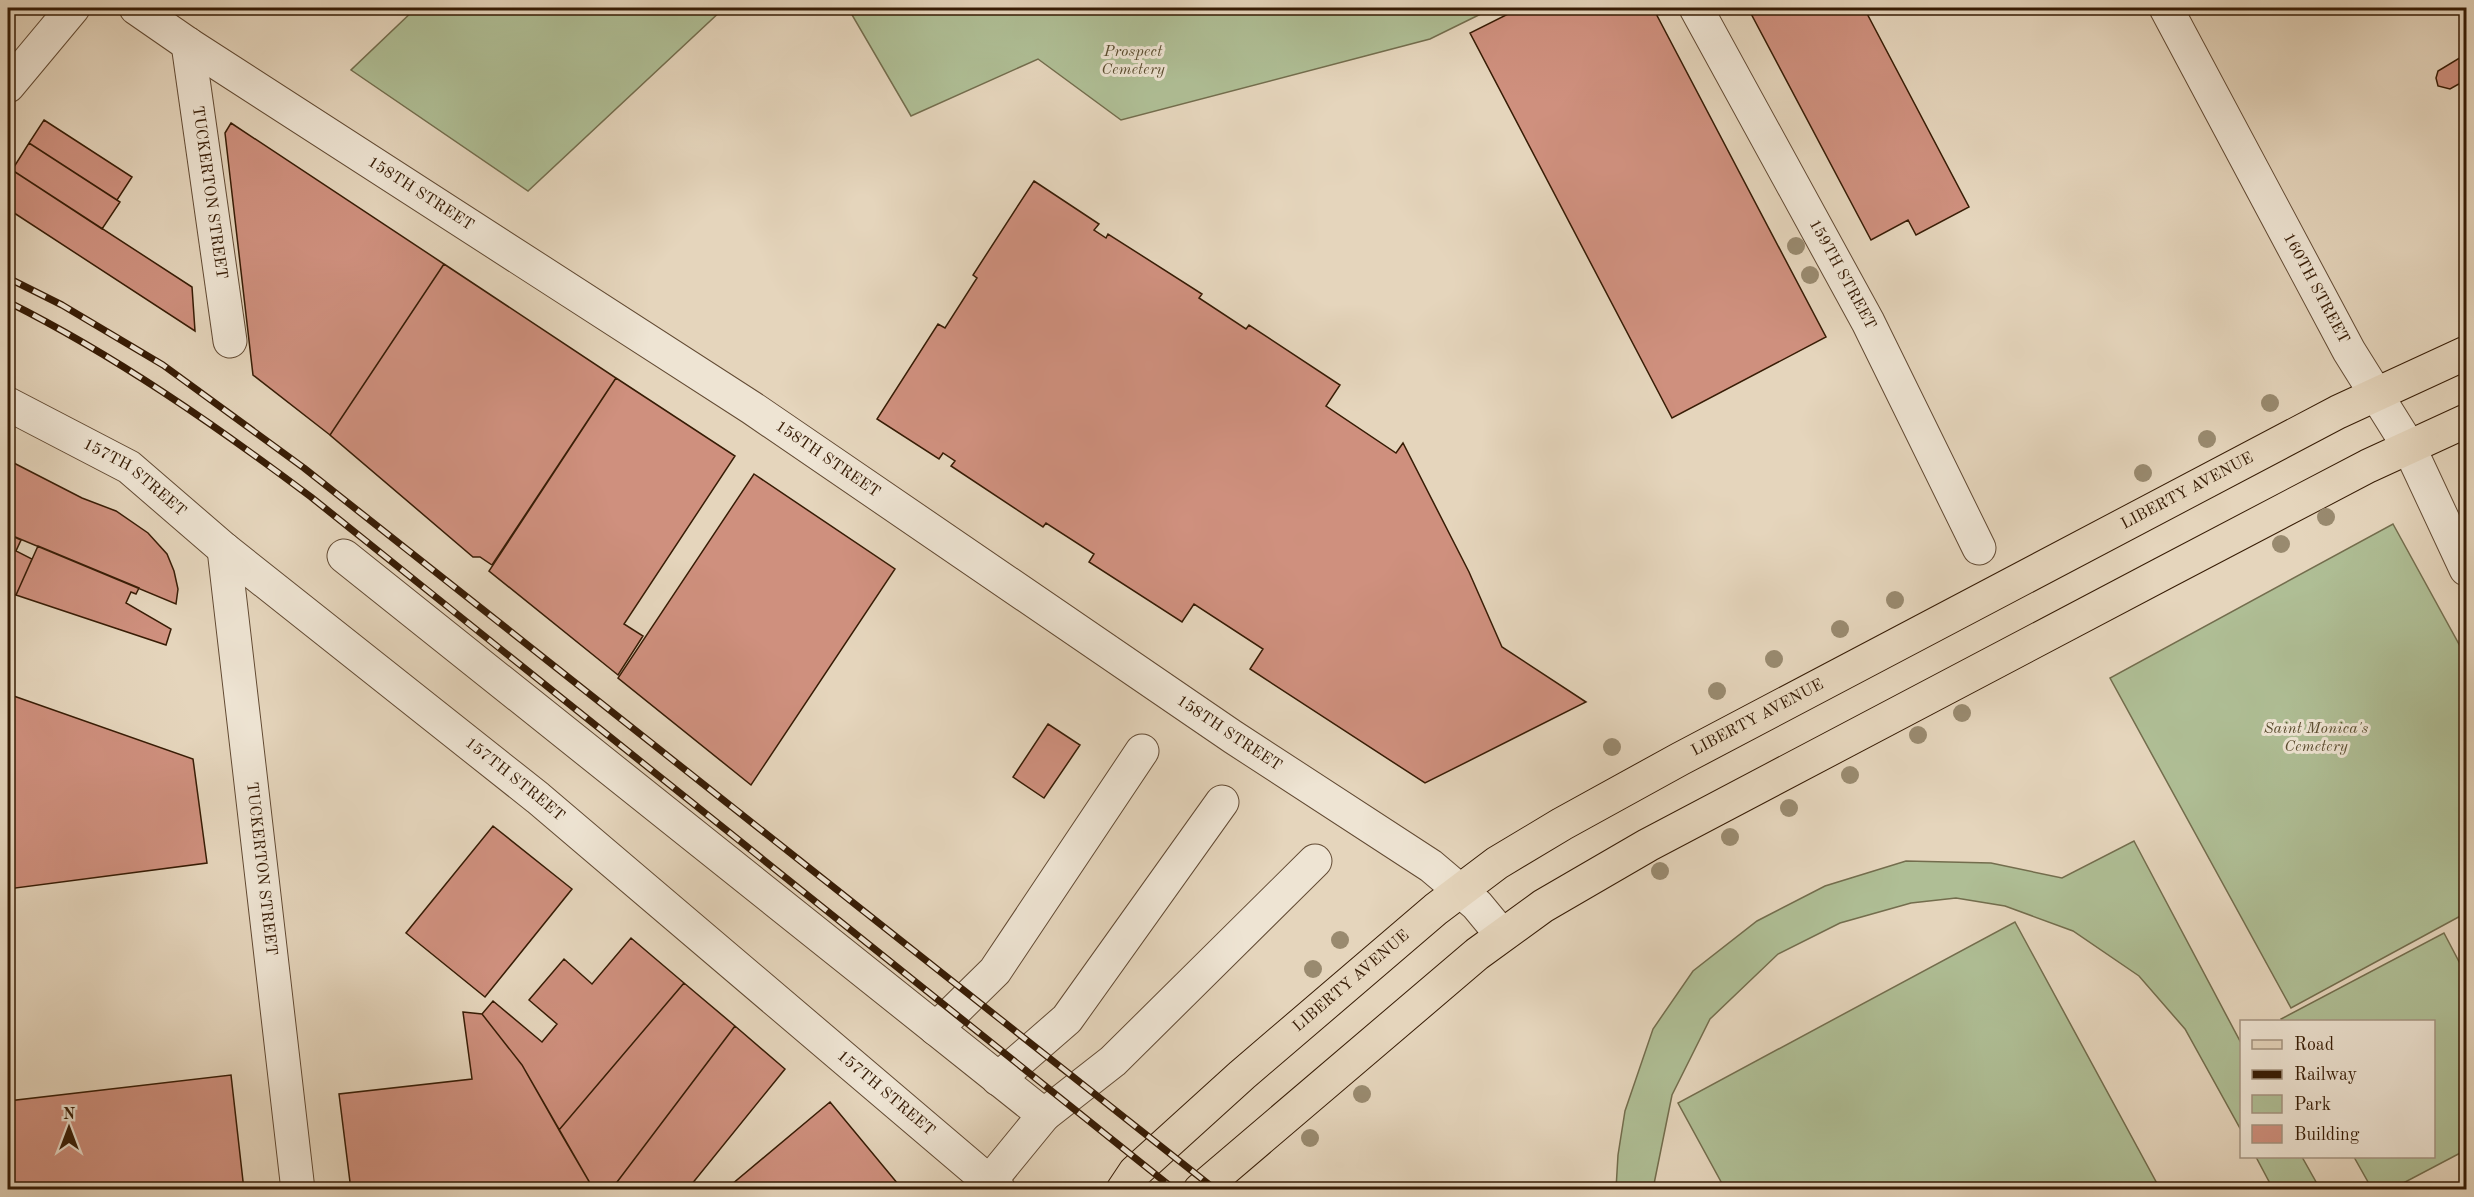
<svg xmlns="http://www.w3.org/2000/svg" width="2474" height="1197" viewBox="0 0 2474 1197" font-family="'Old Standard TT',serif">
  <style>
    .green { fill: #afbe95; stroke: #736d4d; stroke-width: 1.5 }
    .building { fill: #cf907e; stroke: #371c05; stroke-width: 1.5 }
    .lines { fill: none; stroke-linecap: round; stroke-linejoin: round }
    .minor-casing { stroke: #624a33; stroke-width: 35 }
    .major-casing { stroke: #371c05; stroke-width: 35 }
    .minor { stroke: #eee4d3; stroke-width: 33 }
    .major { stroke: #e5d5bc; stroke-width: 33 }
    .rail-casing { stroke: #371c05; stroke-width: 7 }
    .rail { stroke: #eee4d3; stroke-width: 4.5; stroke-dasharray: 14; stroke-linecap: butt }
    .tree { fill: #998a6f }
    .labels { text-anchor: middle; dominant-baseline: central; stroke-width: 6; stroke-linejoin: round; paint-order: stroke }
    .park-label { font-size: 16px; font-style: italic; fill: #5b4d30; stroke: #eee4d3 }
    .street-label { font-size: 16px; fill: #371c05; stroke: #eee4d3 }
  </style>
  <rect width="100%" height="100%" fill="#e5d5bc"/>
  <filter id="stains"><feTurbulence type="fractalNoise" baseFrequency=".00333" numOctaves="4"/><feColorMatrix values="0 0 0 0 .2 0 0 0 0 .09 0 0 0 0 .02 0 0 0 .5 -.17"/></filter>
  <radialGradient id="worn" r=".72"><stop offset=".6" stop-color="#630" stop-opacity="0"/><stop offset="1" stop-color="#630" stop-opacity=".3"/></radialGradient>
  <!-- green -->
  <path class="green" d="M416,8H724L528,191L351,70Z
    M848,8H1493L1430,39L1121,120L1038,59L911,116Z
    M2393,524L2466,657V913L2291,1008L2110,678Z
    M2134,841L2241,1043V1130L2185,1029L2139,976L2073,931L2005,906L1956,898L1911,903L1840,923L1778,954L1710,1019L1672,1095L1653,1189H1616L1618,1155L1625,1111L1653,1029L1693,971L1757,921L1825,886L1906,861L1991,863L2062,878Z
    M2015,922L2160,1189H1725L1678,1103Z
    M2444,933L2466,975V1150L2392,1189H2372L2354,1157L2434,1156V1022H2283L2281,1019Z
    M2256,1157H2302L2320,1189H2273Z"/>
  <!-- building -->
  <path class="building" d="M1520,8H1653L1826,337L1672,418L1470,33Z
    M1748,8H1864L1969,207L1916,235L1908,220L1871,240Z
    M2459,8H2466V21Z
    M2466,54V80L2450,89L2438,86L2436,78L2438,71Z
    M44,120L132,177L117,200L29,143Z
    M231,123L444,264L330,435L253,375L225,133Z
    M29,143L120,202L102,229L12,170Z
    M12,170L192,287L195,331L8,209V176Z
    M1034,181L1099,224L1094,230L1106,238L1108,234L1202,294L1199,298L1246,329L1249,325L1340,385L1326,406L1396,453L1403,443L1469,572L1502,647L1586,702L1425,783L1250,669L1263,649L1194,604L1182,622L1089,562L1094,554L1046,523L1043,527L951,466L955,461L943,453L939,459L877,419L938,324L945,328L977,278L973,275Z
    M444,264L616,378L492,565L480,557H473L330,435Z
    M616,378L735,456L624,624L643,636L618,675L489,571Z
    M8,460L82,498L116,511L148,533L167,554L174,571L178,589L176,604L8,534Z
    M754,474L895,569L751,785L618,678Z
    M8,534L21,540L16,551L32,559L16,595L8,592Z
    M38,546L139,588L136,594L131,592L126,603L171,629L166,645L16,595Z
    M8,694L193,759L207,863L8,889Z
    M1048,724L1080,745L1044,798L1013,777Z
    M493,826L572,889L485,997L406,933Z
    M631,938L684,983L559,1130L522,1065L482,1014L493,1001L542,1042L557,1024L529,1000L564,959L592,984Z
    M684,983L735,1026L611,1190H594L559,1130Z
    M463,1012L482,1014L522,1065L594,1190H351L339,1094L472,1079Z
    M735,1026L785,1069L687,1190H611Z
    M231,1075L244,1190H8V1101Z
    M830,1102L903,1190H725Z"/>
  <g class="lines">
    <defs>
      <g id="minor">
        <path id="s1" d="M136,8L188,44L752,408L1233,737L1431,866L1477,905L1501,934"/>
        <path id="s2" d="M1696,8L1868,322L1979,548"/>
        <path id="s3" d="M2166,8L2349,351L2409,447L2466,569"/>
        <path id="s4" d="M188,44L230,341"/>
        <path d="M8,86L73,8"/>
        <path id="s5" d="M8,404L129,467L224,549L538,798L999,1190"/>
        <path id="s6" d="M224,549L298,1190"/>
        <path d="M344,556L1044,1115L990,1181"/>
        <path d="M936,1029L995,971L1142,751"/>
        <path d="M998,1079L1067,1019L1222,802"/>
        <path d="M1044,1115L1113,1061L1315,861"/>
      </g>
      <g id="major">
        <path id="s7" d="M1123,1190L1135,1172L1242,1075L1436,909L1497,863L1562,824L1680,759L2338,412L2466,353"/>
        <path d="M1200,1190L1477,954L1543,906L1648,845L2162,574L2368,466L2466,421"/>
      </g>
    </defs>
    <!-- minor casing -->
    <use href="#minor" class="minor-casing"/>
    <!-- major casing -->
    <use href="#major" class="major-casing"/>
    <!-- minor -->
    <use href="#minor" class="minor"/>
    <!-- major -->
    <use href="#major" class="major"/>
    <defs>
      <path id="rail" d="M8,278L62,305L163,365L304,468L1216,1190
        M8,302C116,356 215,425 311,497L1175,1190"/>
    </defs>
    <!-- rail casing -->
    <use href="#rail" class="rail-casing"/>
    <!-- rail -->
    <use href="#rail" class="rail"/>
  </g>
  <!-- trees -->
  <g class="tree">
    <circle cx="1796" cy="246" r="9"/>
    <circle cx="1810" cy="275" r="9"/>
    <circle cx="2270" cy="403" r="9"/>
    <circle cx="2207" cy="439" r="9"/>
    <circle cx="2143" cy="473" r="9"/>
    <circle cx="2326" cy="517" r="9"/>
    <circle cx="2281" cy="544" r="9"/>
    <circle cx="1895" cy="600" r="9"/>
    <circle cx="1840" cy="629" r="9"/>
    <circle cx="1774" cy="659" r="9"/>
    <circle cx="1717" cy="691" r="9"/>
    <circle cx="1962" cy="713" r="9"/>
    <circle cx="1918" cy="735" r="9"/>
    <circle cx="1612" cy="747" r="9"/>
    <circle cx="1850" cy="775" r="9"/>
    <circle cx="1789" cy="808" r="9"/>
    <circle cx="1730" cy="837" r="9"/>
    <circle cx="1660" cy="871" r="9"/>
    <circle cx="1340" cy="940" r="9"/>
    <circle cx="1313" cy="969" r="9"/>
    <circle cx="1362" cy="1094" r="9"/>
    <circle cx="1310" cy="1138" r="9"/>
  </g>
  <g class="labels">
    <!-- park labels -->
    <g class="park-label">
      <text x="1133" y="52">Prospect<tspan x="1133" dy="18">Cemetery</tspan></text>
      <text x="2316" y="729">Saint Monica's<tspan x="2316" dy="18">Cemetery</tspan></text>
    </g>
    <!-- street labels -->
    <g class="street-label">
      <text stroke="none"><textPath href="#s4" startOffset="150">TUCKERTON STREET</textPath></text>
      <text stroke="none"><textPath href="#s1" startOffset="340">158TH STREET</textPath></text>
      <text stroke="none"><textPath href="#s2" startOffset="304">159TH STREET</textPath></text>
      <text stroke="none"><textPath href="#s3" startOffset="318">160TH STREET</textPath></text>
      <text stroke="none"><textPath href="#s1" startOffset="826">158TH STREET</textPath></text>
      <text stroke="none"><textPath href="#s5" startOffset="147">157TH STREET</textPath></text>
      <text stroke="none"><textPath href="#s7" startOffset="1282">LIBERTY AVENUE</textPath></text>
      <text stroke="none"><textPath href="#s7" startOffset="796">LIBERTY AVENUE</textPath></text>
      <text stroke="none"><textPath href="#s1" startOffset="1312">158TH STREET</textPath></text>
      <text stroke="none"><textPath href="#s5" startOffset="633">157TH STREET</textPath></text>
      <text stroke="none"><textPath href="#s6" startOffset="322">TUCKERTON STREET</textPath></text>
      <text stroke="none"><textPath href="#s7" startOffset="310">LIBERTY AVENUE</textPath></text>
      <text stroke="none"><textPath href="#s5" startOffset="1119">157TH STREET</textPath></text>
    </g>
  </g>
  <!-- margin -->
  <rect width="2474" height="1197" fill="none" stroke="#e5d5bc" stroke-width="30"/>
  <rect x="9" y="9" width="2456" height="1179" fill="none" stroke="#371c05" stroke-width="3"/>
  <rect x="15" y="15" width="2444" height="1167" fill="none" stroke="#371c05" stroke-width="1.5"/>
  <!-- legend -->
  <rect x="2240" y="1020" width="195" height="138" fill="#eee4d3" stroke="#a59481" stroke-width="1.5"/>
  <rect x="2252" y="1040" width="30" height="9" fill="#e5d5bc" stroke="#a59481" stroke-width="1.5"/>
  <text x="2294" y="1050" font-size="18" fill="#371c05">Road</text>
  <rect x="2252" y="1070" width="30" height="9" fill="#371c05" stroke="#a59481" stroke-width="1.5"/>
  <text x="2294" y="1080" font-size="18" fill="#371c05">Railway</text>
  <rect x="2252" y="1095" width="30" height="18" fill="#afbe95" stroke="#a59481" stroke-width="1.5"/>
  <text x="2294" y="1110" font-size="18" fill="#371c05">Park</text>
  <rect x="2252" y="1125" width="30" height="18" fill="#cf907e" stroke="#a59481" stroke-width="1.5"/>
  <text x="2294" y="1140" font-size="18" fill="#371c05">Building</text>
  <!-- north arrow -->
  <g transform="translate(69 1128)" stroke="#eee4d3" stroke-width="4.5" paint-order="stroke">
  <path d="M0-4.5L10 22L0 15L-10 22Z" fill="#371c05"/>
  <text y="-9" font-size="16" font-weight="bold" text-anchor="middle" fill="#371c05">N</text>
  </g>
  <rect width="100%" height="100%" filter="url(#stains)"/>
  <rect width="100%" height="100%" fill="url(#worn)"/>
</svg>
